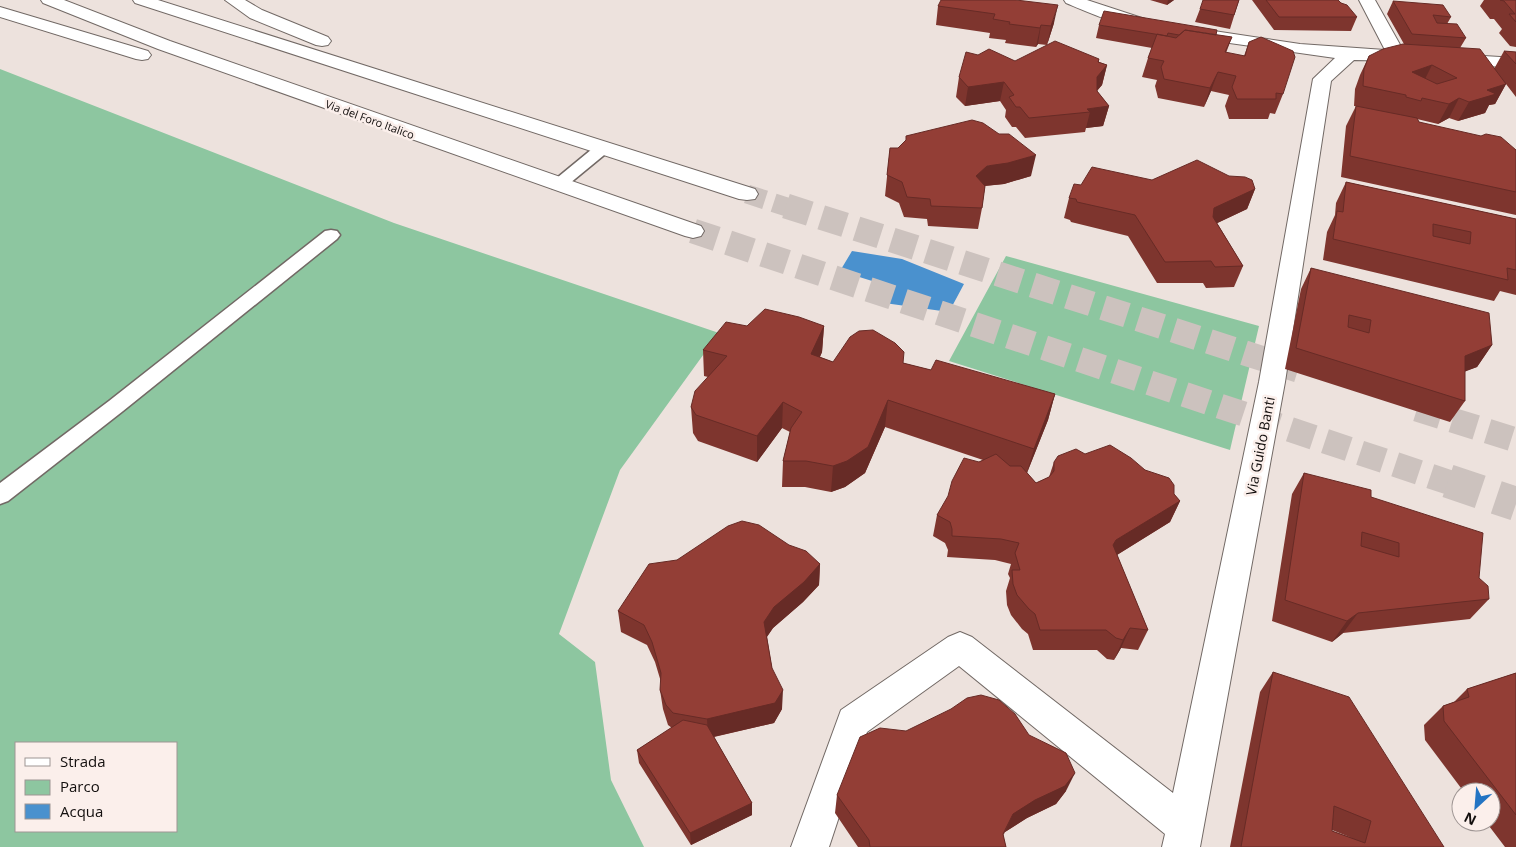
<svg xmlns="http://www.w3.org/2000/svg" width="1516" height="847" viewBox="0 0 1516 847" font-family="'Open Sans',sans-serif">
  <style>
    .green { fill: #8dc6a0; fill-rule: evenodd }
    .water { fill: #4a91ce }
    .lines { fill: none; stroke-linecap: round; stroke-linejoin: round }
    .trunk-tunnel-far2 { stroke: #ccc2be; stroke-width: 19; stroke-dasharray: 19 9; stroke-linecap: butt }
    .trunk-tunnel-far1 { stroke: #ccc2be; stroke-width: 25; stroke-dasharray: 25 12; stroke-linecap: butt }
    .trunk-tunnel { stroke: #ccc2be; stroke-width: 34; stroke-dasharray: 34 17; stroke-linecap: butt }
    .service-casing { stroke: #726965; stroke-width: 3 }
    .minor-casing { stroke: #726965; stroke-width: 2 }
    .trunk-casing { stroke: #726965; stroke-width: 2 }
    .service { fill: #fff; fill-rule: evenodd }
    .minor { fill: #fff; fill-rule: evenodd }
    .trunk { fill: #fff; fill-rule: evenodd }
    .wall { fill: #7e352e; fill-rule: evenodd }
    .shaded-wall { fill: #672b26 }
    .building { fill: #933e36; stroke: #672b26; fill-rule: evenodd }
    .labels { text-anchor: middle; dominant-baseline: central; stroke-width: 5; stroke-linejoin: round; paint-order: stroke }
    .far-street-label { font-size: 11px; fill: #130f0e; stroke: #fbefeb }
    .street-label { font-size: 14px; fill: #130f0e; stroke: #fbefeb }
  </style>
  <rect width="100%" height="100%" fill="#ede2dd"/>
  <!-- green -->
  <path class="green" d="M0,69L394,223L719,333L620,470L559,634L595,662L611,780L644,847H0ZM16,743H176V831H16Z
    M1006,256L1259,326L1230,450L949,361Z"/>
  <!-- water -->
  <path class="water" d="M852,251L902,259L964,284L949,312L870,301L872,286L883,287L885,285L840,271Z"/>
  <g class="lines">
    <!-- trunk-tunnel-far2 -->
    <path class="trunk-tunnel-far2" d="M747,194L790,208"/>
    <!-- trunk-tunnel-far1 -->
    <path class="trunk-tunnel-far1" d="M786,206L1298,370
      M693,231L1451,483
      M1417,409L1516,440"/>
    <!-- trunk-tunnel -->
    <path class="trunk-tunnel" d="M1448,481L1516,504"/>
    <defs>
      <path id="service" d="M603,143L609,145L611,148L609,151L564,188H552L550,185L552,182L597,145Z
        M331,230L337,231L340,235L337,239L123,411L8,501L0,504V483L109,401L325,231Z"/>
      <path id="minor" d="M1064,0H1087L1145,19L1148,23L1145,27C1129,31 1083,10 1066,3Z
        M1359,0H1375L1403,50L1415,52L1418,56L1415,60L1409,61L1354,60L1331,81L1285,382L1200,847H1162L1165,834L959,666L867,732L829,847H791L841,710L948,637L960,632L972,637L1173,793L1259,382L1313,79L1335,58L1194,38L1188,37L1185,33L1188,29L1194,28L1300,44L1385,50Z
        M1452,54L1516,58V68L1446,63L1443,59L1446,55Z"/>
      <path id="trunk" d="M41,0H64L170,41L701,226L704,231L701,236L693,238L685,236L158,49L43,3Z
        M133,0H158L755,189L758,194L755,199L747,200L739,199L135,3Z
        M225,0H245L262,10L328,37L331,41L328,45L322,46L316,45L250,18Z
        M0,7L148,51L151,55L148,59L142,60L136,59L0,17Z"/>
    </defs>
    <!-- service casing -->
    <use href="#service" class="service-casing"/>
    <!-- minor casing -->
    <use href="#minor" class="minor-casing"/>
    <!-- trunk casing -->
    <use href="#trunk" class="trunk-casing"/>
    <!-- service -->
    <use href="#service" class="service"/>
    <!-- minor -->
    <use href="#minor" class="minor"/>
    <!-- trunk -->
    <use href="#trunk" class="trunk"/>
  </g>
  <!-- wall -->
  <path class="wall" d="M1150,0H1174L1167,5Z
    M1239,0L1230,29L1195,22L1200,9Z
    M1252,0H1338L1357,17L1351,31L1274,30Z
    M1484,0H1516V47L1510,46L1499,33L1502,29L1494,19H1490L1480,6Z
    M1019,1L1054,23L1047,45L1038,44L1036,47L1005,43L1006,40L989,38L990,33L936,25L938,6Z
    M1393,1L1451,17L1447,24L1466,38L1460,48L1494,69L1504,51L1516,52V97L1506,84L1495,104L1489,105L1485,113L1458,121L1449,118L1438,124L1417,119L1419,122L1516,150V215L1341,177L1346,126L1356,106H1354L1355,89L1360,75L1369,56L1404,44L1387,14Z
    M1099,25L1216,35L1232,37L1226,53L1244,56L1249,42L1283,94L1275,114L1270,113L1268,119H1229L1225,106L1229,95L1211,91L1204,107L1158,98L1155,86L1157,80L1142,77L1148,58L1152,48L1096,38Z
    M978,55L1015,61L1099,59V62L1107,65L1102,85L1097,91L1109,106L1103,126L1086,128L1085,132L1025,138L1016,127H1012L1005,117L1006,110L1000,101L965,106L956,97L959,77Z
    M890,148L1031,176L1004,184L985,186L982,208L978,229L928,226L927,219L904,217L899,203L885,196Z
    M1152,180L1255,189L1247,209L1217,223L1243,266L1234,287L1206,288L1203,283H1157L1128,236L1071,222L1070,220L1064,218L1069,198L1081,185Z
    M1346,182L1516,219V295L1500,291L1494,301L1323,260L1327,232L1335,215L1336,203Z
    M1311,268L1492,345L1477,367L1465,371V401L1450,422L1285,369L1301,289Z
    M747,326H824L822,352L820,357L833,362L903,363L931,370L1055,394L1048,420L1027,473L1036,483L1049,477L1054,462L1085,454L1145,470L1174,494L1180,501L1170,522L1117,555L1148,630L1138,650L1121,648L1114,660L1107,659L1097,650H1033L1028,634L1022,629L1011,615L1007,605L1006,591L1010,578L1008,574L1011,564L995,560L947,557L948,550L945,543L933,536L937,515L979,462L983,460L885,427L865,473L845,487L831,492L805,487H782L783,461L790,432L782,428L757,462L698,441L693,433L691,407L708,377L704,376L703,350Z
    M1304,473L1371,497L1479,578L1489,599L1470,619L1343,633L1332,642L1272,621L1292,494Z
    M789,545L820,564L819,585L803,602L773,628L767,637L772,668L782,709L774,723L714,737L752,803V815L691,845L639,763L637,750L672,728L668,725L663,709L660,690L661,682L655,662L647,645L621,632L618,611L677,560Z
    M1273,672L1444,847H1230L1260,692ZM1332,830L1352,838L1332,831Z
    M1516,673V847H1505L1486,822H1491V792H1464L1425,740L1424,725L1443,706L1454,702L1467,689Z
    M906,731L1029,735L1066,791L1056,804L1027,818L1005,832L1003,835L1006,847H858L835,813L837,795Z"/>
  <!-- shaded-wall -->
  <path class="shaded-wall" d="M1168,0H1174L1167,5Z
    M1058,5L1054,23L1047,45L1051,26Z
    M1041,25L1038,44L1036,47L1040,28Z
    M1107,65L1102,85L1092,96L1097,77Z
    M1432,65L1422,85L1412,72Z
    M1218,72L1211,91L1204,107L1210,88Z
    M1004,82L1000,101L965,106L968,87Z
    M1506,84L1495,104L1489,105L1485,113L1458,121L1469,102L1487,90Z
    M1459,98L1449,118L1438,124L1449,104Z
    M1109,106L1103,126L1086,128L1090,112L1087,109Z
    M1036,155L1031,176L1004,184L983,186L976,176L987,166Z
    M1255,189L1247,209L1207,228L1214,208Z
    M824,326L822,352L809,380L811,354Z
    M1492,345L1477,367L1451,377L1465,356Z
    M1055,394L1048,420L1026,475L1034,449Z
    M888,400L885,427L865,473L845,487L831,492L833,466Z
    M783,402L782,428L757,462V436Z
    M1180,501L1170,522L1107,561L1113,545L1116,540Z
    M820,564L819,585L803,602L773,628L763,642L764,622L774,607Z
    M1358,613L1343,633L1332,642L1347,621Z
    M1130,628L1121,648L1114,660L1123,640Z
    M783,690L782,709L774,723L708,738L707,719Z
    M1075,773L1066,791L1056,804L1027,818L1005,832L998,847L1013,814Z
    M752,803V815L691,845L690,833Z"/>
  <!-- building -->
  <path class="building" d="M941,0H1016L1058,5L1051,26L1041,25L1040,28L1009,24L1010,22L993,19L995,14L938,6Z
    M1203,0H1239L1234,15L1200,9Z
    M1266,0H1338L1341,3L1347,5L1357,17H1279Z
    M1500,0H1516V22L1509,14H1515L1504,1Z
    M1393,1L1443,5L1451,17L1433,15L1437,23L1457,24L1466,38L1412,34Z
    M1104,11L1217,30L1216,35L1185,30L1179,35L1168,33L1167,36L1099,25Z
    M1185,30L1232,37L1225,52L1245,56L1249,42L1261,37L1293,51L1295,57L1283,94L1276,93V99H1237L1232,87L1236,76L1218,72L1210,88L1164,79L1161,67L1164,61L1148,58L1157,34L1176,38Z
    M1055,41L1099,59L1098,62L1107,65L1097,77V91L1109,106L1087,109L1090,112L1029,118L1020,107H1016L1009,97L1014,95L1004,82L968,87L959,77L966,52L978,55L989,49L1015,61Z
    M1403,44L1480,49L1506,84L1487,90L1496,94L1469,102L1459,98L1449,104L1422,98L1421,101L1406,97V95L1363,86L1364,69L1369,56L1383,49ZM1432,65L1457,78L1437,84L1412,72Z
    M1504,51L1516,52V64Z
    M1356,106L1417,118L1419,122L1481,136L1486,134L1501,137L1516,150V192L1350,156Z
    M972,120L983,123L999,134H1009L1036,155L1008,163L987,166L976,176L985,186L982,208L931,206L930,199L907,197L902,182L887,175L890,148H898L906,140V136Z
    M1197,160L1229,176L1245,177L1252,180L1255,189L1214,208L1213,217L1243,266L1215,267L1211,261L1165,262L1135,215L1077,202L1076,199L1069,198L1074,184L1081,185L1092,167L1152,180Z
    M1346,182L1516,219V270L1507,268L1508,280L1333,239L1337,211L1343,212ZM1433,224L1471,232L1470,244L1433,236Z
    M1311,268L1489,313L1492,345L1465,356V401L1296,348ZM1349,315L1371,320L1369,333L1348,327Z
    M765,309L799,317L824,326L811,354L833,362L850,337L859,331L873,330L895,343L904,352L903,363L931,370L936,360L1055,394L1034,449L888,400L868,447L847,461L833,466L806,461H783L791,428L802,412L783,402L757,436L696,415L691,407L695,391L727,356L703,350L726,322L747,326Z
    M1110,445L1131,458L1145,470L1169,478L1174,485V494L1180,501L1116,540L1113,545L1148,630L1130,628L1123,640L1116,638L1106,630H1040L1035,614L1029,609L1017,595L1013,584L1012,570H1020L1015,553L1019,543L1001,539L952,536V529L950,522L937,515L948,496L952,481L964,458L979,462L996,454L1010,466H1021L1036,483L1049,477L1054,471V462L1058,456L1076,449L1085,454Z
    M1304,473L1371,490V497L1483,533L1479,578L1488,586L1489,599L1358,613L1347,621L1285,600ZM1362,532L1399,543V557L1361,546Z
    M742,521L759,525L789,545L806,551L820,564L804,582L774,607L764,622L772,668L783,690L775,703L707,719L673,713L666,705L660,690L661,673L652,642L644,625L618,611L649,564L677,560L728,526Z
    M1273,672L1349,697L1444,847H1241ZM1334,806L1371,821L1365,843L1332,831Z
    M1516,673V815L1444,721L1443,706L1469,697L1467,689Z
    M981,695L999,700L1015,714L1029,735L1066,753L1075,773L1065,786L1035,800L1013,814L1003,834L1006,847H870L869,840L837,795L860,737L880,728L906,731L951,709L967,698Z
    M683,720L707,725L752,803L690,833L637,750Z"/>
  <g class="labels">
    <!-- far-street labels -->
    <g class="far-street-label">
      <text transform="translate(370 119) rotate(20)">Via del Foro Italico</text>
    </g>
    <!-- street labels -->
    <g class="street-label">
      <text transform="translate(1260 446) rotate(-79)">Via Guido Banti</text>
    </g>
  </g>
  <!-- legend -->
  <rect x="15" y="742" width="162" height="90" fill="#fbefeb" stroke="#9e9593"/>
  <rect x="25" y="758" width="25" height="8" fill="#ffffff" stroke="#9e9593"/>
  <text x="60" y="767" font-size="15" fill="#130f0e">Strada</text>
  <rect x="25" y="780" width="25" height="15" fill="#8dc6a0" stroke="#9e9593"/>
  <text x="60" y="792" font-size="15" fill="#130f0e">Parco</text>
  <rect x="25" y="804" width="25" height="15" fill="#4a91ce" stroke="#9e9593"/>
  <text x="60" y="817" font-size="15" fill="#130f0e">Acqua</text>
  <!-- north arrow -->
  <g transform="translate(1476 807) rotate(206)"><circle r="24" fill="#fbefeb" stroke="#9e9593"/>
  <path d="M0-4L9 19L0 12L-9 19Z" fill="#2374c3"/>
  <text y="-8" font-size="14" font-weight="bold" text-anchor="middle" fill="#130f0e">N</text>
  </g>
</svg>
